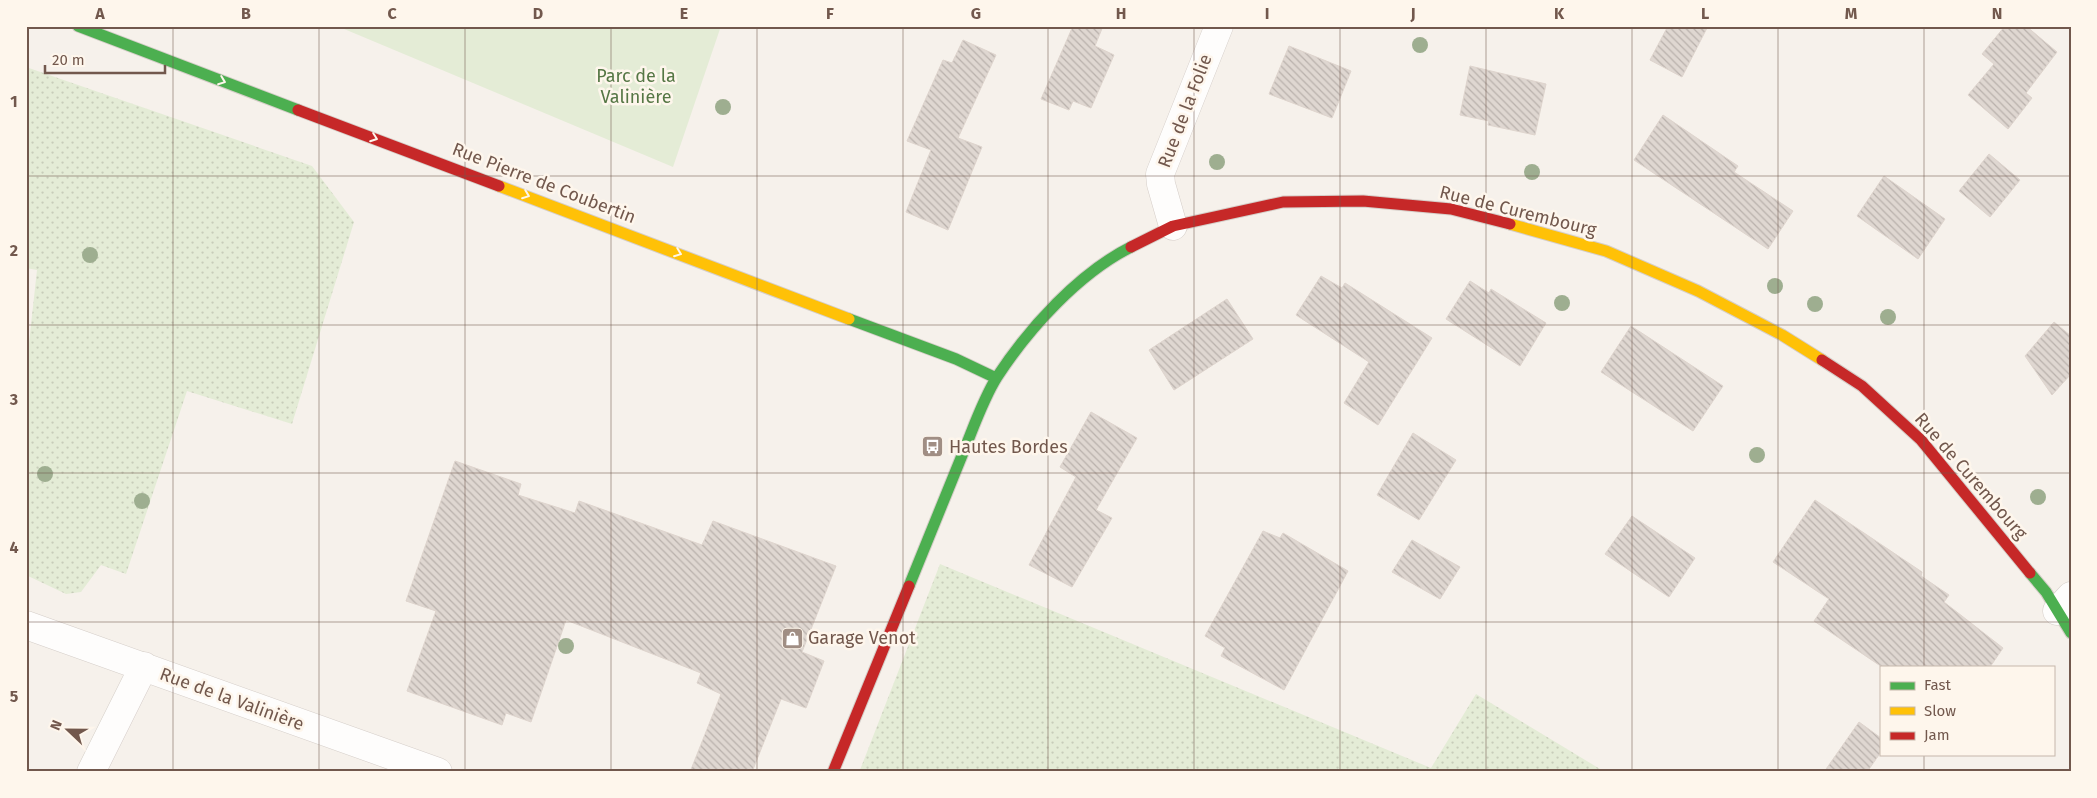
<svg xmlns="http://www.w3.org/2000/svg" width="2097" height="798" viewBox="0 0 2097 798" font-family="'Fira Sans',sans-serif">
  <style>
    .grass { fill: url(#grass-dots) }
    .park { fill: #e4ecd6 }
    .building { fill: url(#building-back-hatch); stroke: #ded4cd }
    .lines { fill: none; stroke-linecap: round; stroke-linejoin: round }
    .street-casing { stroke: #d5cec9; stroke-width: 29 }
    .fast-casing { stroke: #d5cec8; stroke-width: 13 }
    .slow-casing { stroke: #d5cec8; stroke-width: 13 }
    .jam-casing { stroke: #d5cec8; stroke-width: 13 }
    .street { stroke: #fefdfc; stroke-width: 28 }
    .fast { stroke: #4caf50; stroke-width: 11 }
    .slow { stroke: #ffc107; stroke-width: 11 }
    .jam { stroke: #c62828; stroke-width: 11 }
    .tree { fill: #9eae90 }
    .oneway { stroke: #fef6ec }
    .grid { fill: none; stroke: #72584d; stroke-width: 1; stroke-opacity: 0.55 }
    .labels { text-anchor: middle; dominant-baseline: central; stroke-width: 5; stroke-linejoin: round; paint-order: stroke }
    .park-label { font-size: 18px; fill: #567745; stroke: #fef6ec }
    .street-label { font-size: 18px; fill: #72584d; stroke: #fef6ec }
    .poi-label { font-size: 18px; fill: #72584d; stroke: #fef6ec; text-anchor: start }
    .neatline { fill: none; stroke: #72584d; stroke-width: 2 }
    .grid-label { font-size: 16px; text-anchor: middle; font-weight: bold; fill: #72584d }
  </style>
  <defs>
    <pattern id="grass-dots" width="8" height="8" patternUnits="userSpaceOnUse" patternTransform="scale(1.25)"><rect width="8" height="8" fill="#e4ecd6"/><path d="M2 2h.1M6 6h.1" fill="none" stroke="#c7ccb9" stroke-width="1.8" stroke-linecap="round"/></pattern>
    <pattern id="building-back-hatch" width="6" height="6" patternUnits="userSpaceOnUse" patternTransform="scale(1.25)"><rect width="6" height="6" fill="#dfd7d1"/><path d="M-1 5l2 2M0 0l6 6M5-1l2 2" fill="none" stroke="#b9b1ac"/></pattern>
  </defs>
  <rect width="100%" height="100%" fill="#f6f1eb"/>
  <!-- grass -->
  <path class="grass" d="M26,67L312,166L354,222L292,424L187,391L126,574L101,565L81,592L66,594L26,575V343H29L37,270L26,268Z
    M940,564L1431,768L1476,694L1605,772H863L860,770Z"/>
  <!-- park -->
  <path class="park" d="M337,26H721L673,167Z"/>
  <!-- building -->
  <path class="building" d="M1073,26H1103L1095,46L1114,55L1091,108L1073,101L1069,110L1041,99Z
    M1668,26H1708L1682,77L1650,60Z
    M2005,26H2026L2057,52L2026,93L2032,98L2008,129L1968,95L1994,64L1982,54Z
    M963,40L996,55L958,138L982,147L948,230L906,212L931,150L907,141L943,60L952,63Z
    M1289,46L1351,71L1332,118L1269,94Z
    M1470,66L1546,84L1535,135L1488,125L1489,121L1460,115Z
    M1663,115L1738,166L1734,172L1793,211L1768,249L1634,160Z
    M1989,154L2020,180L1990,217L1959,191Z
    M1884,176L1945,219L1918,259L1857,216Z
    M1321,276L1342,288L1345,283L1432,338L1378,425L1344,403L1369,362L1296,315Z
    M1470,281L1489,293L1491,289L1546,323L1520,366L1446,319Z
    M1227,299L1253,339L1174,390L1149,350Z
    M2054,322L2071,336V374L2052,395L2025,356Z
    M1631,326L1723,386L1693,431L1601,372Z
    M1091,412L1137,438L1096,510L1112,518L1072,587L1029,565L1076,477L1060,467Z
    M1413,433L1456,460L1419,520L1377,495Z
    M455,461L521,484L518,495L575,513L579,501L702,545L713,521L836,566L802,652L824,661L806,708L781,699L752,772H690L721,694L697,683L701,673L566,620L531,722L506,713L502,725L407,691L436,611L406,601Z
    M1815,500L1922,572L1921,576L1949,595L1944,602L2003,648L1990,667H1882L1814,621L1829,599L1773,562Z
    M1632,516L1695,558L1669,597L1605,554Z
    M1263,531L1280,538L1283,533L1348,571L1284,690L1221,656L1225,648L1205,636Z
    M1412,540L1460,567L1440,599L1392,572Z
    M1859,722L1881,738V752L1867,772H1824Z"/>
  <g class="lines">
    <defs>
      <path id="street" d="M1173,226L1161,184L1160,174L1219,26
        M2057,611L2071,596
        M26,625L438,772
        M91,772L144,666"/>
      <path id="fast" d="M78,26L298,110
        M849,319L956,359L996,378
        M2030,573L2046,592L2071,633
        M909,586C927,542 945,498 963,453C973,429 983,399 997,377C1029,328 1079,273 1131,247"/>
      <path id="slow" d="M499,186L849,319
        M1510,224L1606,251L1698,291L1782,335L1822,360"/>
      <path id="jam" d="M298,110L499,186
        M1131,247L1173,226L1283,202L1363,201L1451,209L1510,224
        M1822,360L1862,386L1921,440L2030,573
        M833,772L909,586"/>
    </defs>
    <!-- street casing -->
    <use href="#street" class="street-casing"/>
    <!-- fast casing -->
    <use href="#fast" class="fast-casing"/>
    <!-- slow casing -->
    <use href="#slow" class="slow-casing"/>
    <!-- jam casing -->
    <use href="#jam" class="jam-casing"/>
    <!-- street -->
    <use href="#street" class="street"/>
    <!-- fast -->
    <use href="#fast" class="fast"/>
    <!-- slow -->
    <use href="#slow" class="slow"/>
    <!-- jam -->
    <use href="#jam" class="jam"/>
  </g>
  <!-- trees -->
  <g class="tree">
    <circle cx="1420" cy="45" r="8"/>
    <circle cx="723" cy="107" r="8"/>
    <circle cx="1217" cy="162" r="8"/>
    <circle cx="1532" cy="172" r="8"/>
    <circle cx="90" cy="255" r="8"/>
    <circle cx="1775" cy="286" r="8"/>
    <circle cx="1562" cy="303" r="8"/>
    <circle cx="1815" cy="304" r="8"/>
    <circle cx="1888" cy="317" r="8"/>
    <circle cx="1757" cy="455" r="8"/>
    <circle cx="45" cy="474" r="8"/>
    <circle cx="2038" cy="497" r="8"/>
    <circle cx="142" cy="501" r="8"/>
    <circle cx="566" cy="646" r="8"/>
  </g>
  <!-- one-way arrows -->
  <defs><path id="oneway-chevron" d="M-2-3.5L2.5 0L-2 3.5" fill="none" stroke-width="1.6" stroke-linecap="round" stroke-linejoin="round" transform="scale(1.25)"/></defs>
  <g class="oneway">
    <use href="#oneway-chevron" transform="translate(222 81) rotate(21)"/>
    <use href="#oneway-chevron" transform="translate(374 138) rotate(20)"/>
    <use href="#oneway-chevron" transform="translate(526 195) rotate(21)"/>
    <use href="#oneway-chevron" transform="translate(678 253) rotate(21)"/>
  </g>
  <!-- grid -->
  <path class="grid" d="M173,26V772M319,26V772M465,26V772M611,26V772M757,26V772M903,26V772M1048,26V772M1194,26V772M1340,26V772M1486,26V772M1632,26V772M1778,26V772M1924,26V667M26,176H2071M26,325H2071M26,473H2071M26,622H2071M1924,754V772"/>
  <!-- icons -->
  <defs>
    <symbol id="bus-square" viewBox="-11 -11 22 22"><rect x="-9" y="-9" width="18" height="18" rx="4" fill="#a08e84" stroke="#fef6ec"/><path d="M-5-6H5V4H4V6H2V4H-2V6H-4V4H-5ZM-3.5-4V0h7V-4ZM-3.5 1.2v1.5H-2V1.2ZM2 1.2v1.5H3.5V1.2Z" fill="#fff"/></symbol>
    <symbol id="shop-square" viewBox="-11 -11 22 22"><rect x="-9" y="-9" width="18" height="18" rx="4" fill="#a08e84" stroke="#fef6ec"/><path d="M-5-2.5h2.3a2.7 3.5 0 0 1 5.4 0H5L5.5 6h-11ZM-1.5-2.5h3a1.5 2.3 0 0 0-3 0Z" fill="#fff"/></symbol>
  </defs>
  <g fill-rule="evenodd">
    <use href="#bus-square" x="920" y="434" width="25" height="25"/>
    <use href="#shop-square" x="780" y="626" width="25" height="25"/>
  </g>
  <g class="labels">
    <!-- park labels -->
    <g class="park-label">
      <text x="636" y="76">Parc de la<tspan x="636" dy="21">Valinière</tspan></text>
    </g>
    <!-- street labels -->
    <g class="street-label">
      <text transform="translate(1185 111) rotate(-69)">Rue de la Folie</text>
      <text transform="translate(544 183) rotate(21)">Rue Pierre de Coubertin</text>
      <text transform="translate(1518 211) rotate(14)">Rue de Curembourg</text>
      <text transform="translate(1971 476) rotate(49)">Rue de Curembourg</text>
      <text transform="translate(232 699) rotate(20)">Rue de la Valinière</text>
    </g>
    <!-- poi labels -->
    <g class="poi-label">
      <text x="949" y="447">Hautes Bordes</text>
      <text x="808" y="638">Garage Venot</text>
    </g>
  </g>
  <!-- border -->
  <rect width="2097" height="798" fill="none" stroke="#fef6ec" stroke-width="55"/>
  <!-- legend -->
  <rect x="1880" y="666" width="175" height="90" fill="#fef6ec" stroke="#c6b7ac"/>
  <rect x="1890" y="682" width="25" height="8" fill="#4caf50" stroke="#c6b7ac"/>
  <text x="1924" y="690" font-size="15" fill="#72584d">Fast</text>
  <rect x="1890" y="707" width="25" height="8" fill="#ffc107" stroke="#c6b7ac"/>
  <text x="1924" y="716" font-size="15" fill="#72584d">Slow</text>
  <rect x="1890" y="732" width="25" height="8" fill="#c62828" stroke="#c6b7ac"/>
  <text x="1924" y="740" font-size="15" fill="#72584d">Jam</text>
  <!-- north arrow -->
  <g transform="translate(68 730) rotate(292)" stroke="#fef6ec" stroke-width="4" paint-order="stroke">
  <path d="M0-4L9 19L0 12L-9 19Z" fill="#72584d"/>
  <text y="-8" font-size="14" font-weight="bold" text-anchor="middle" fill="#72584d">N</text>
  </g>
  <!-- scale -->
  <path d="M45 65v8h120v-8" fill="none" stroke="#72584d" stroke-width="2.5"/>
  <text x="52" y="65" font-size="15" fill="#72584d" stroke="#fef6ec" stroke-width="4" paint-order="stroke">20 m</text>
  <rect x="28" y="28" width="2042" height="742" class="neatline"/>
  <g class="grid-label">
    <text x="100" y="19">A</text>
    <text x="246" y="19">B</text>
    <text x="392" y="19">C</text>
    <text x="538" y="19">D</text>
    <text x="684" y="19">E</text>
    <text x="830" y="19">F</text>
    <text x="976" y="19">G</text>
    <text x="1121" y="19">H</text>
    <text x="1267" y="19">I</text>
    <text x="1413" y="19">J</text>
    <text x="1559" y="19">K</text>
    <text x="1705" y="19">L</text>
    <text x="1851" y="19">M</text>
    <text x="1997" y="19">N</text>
    <text x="14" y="107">1</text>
    <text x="14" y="256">2</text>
    <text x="14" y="405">3</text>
    <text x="14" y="553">4</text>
    <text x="14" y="702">5</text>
  </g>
</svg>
